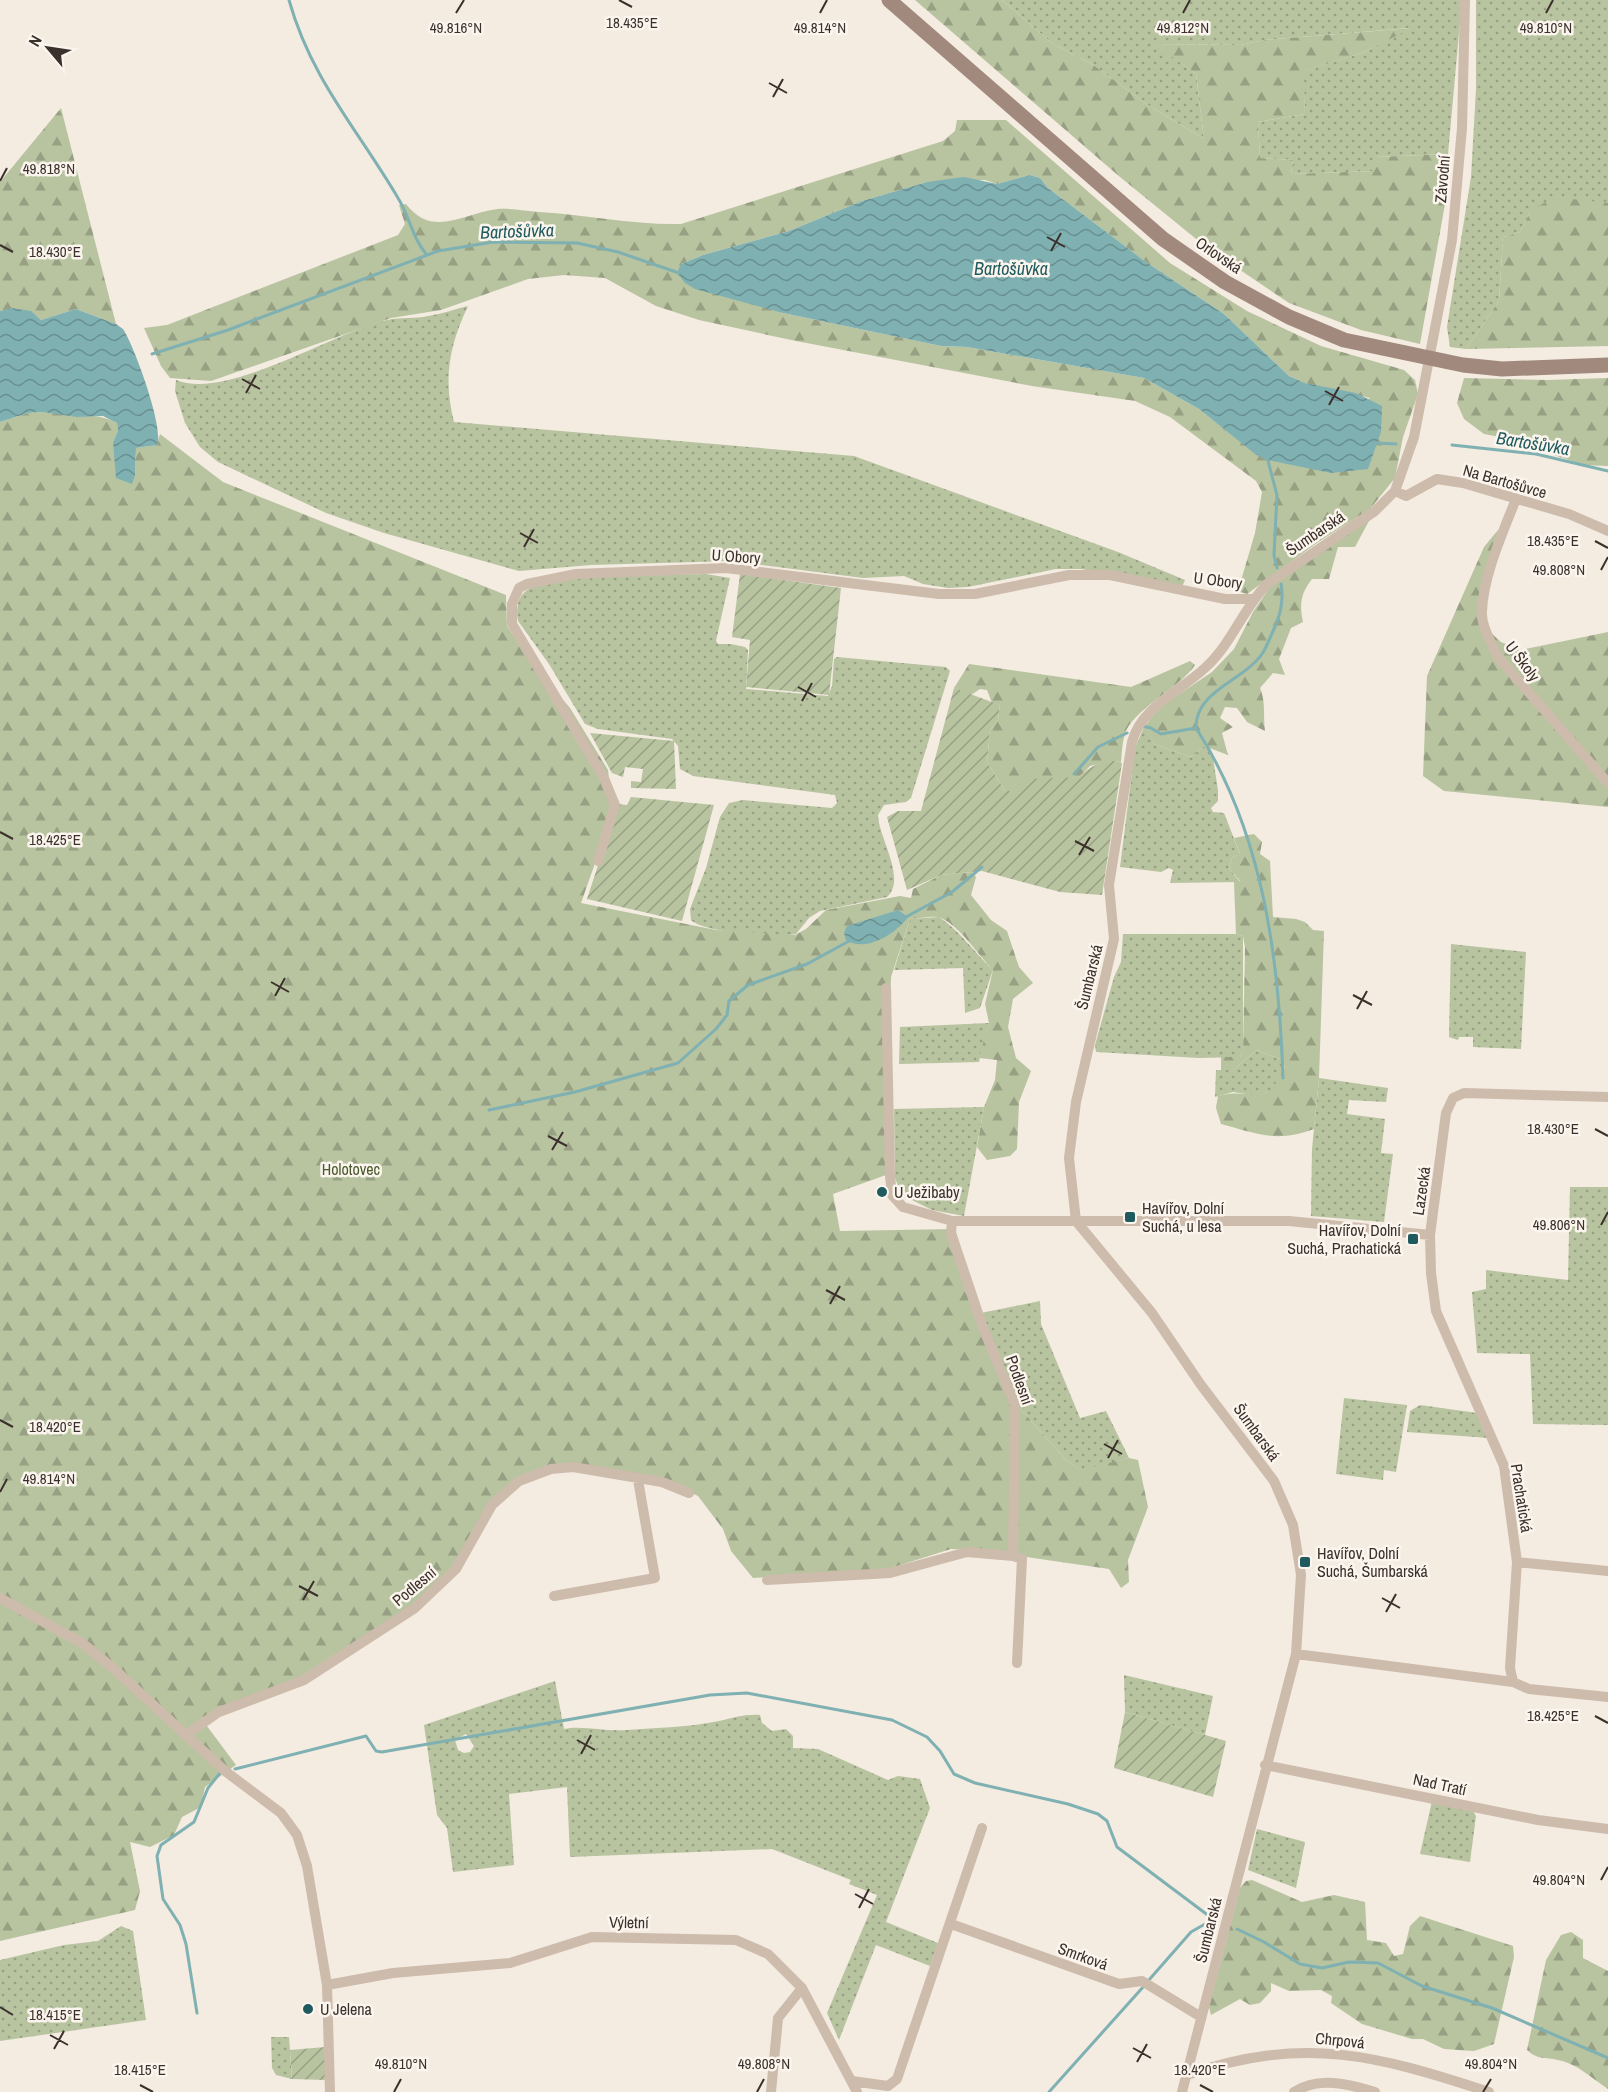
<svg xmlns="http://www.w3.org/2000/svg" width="1608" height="2092" viewBox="0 0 1608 2092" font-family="'Archivo Narrow',sans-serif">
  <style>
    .grass { fill: url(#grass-dots); fill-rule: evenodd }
    .forest { fill: url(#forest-firs); fill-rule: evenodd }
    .garden { fill: url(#garden-furrows) }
    .water { fill: url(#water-waves) }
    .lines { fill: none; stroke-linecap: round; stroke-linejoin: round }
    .stream { stroke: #7fb0b2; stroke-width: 3 }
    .street { stroke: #cdbbac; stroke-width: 10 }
    .secondary { stroke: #a18a7d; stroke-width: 15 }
    .ticks { fill: none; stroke: #3b302b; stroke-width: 2 }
    .poi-dot { fill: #1f5a5e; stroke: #fbf5ee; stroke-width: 2 }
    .labels { text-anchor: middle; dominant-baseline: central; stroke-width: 5; stroke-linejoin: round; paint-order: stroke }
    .street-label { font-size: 16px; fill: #3b302b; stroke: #fbf5ee }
    .park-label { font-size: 16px; fill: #4a5a2e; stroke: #fbf5ee }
    .poi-label { font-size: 16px; fill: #3b302b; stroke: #fbf5ee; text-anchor: start }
    .water-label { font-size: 18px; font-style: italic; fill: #1f5a5e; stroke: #fbf5ee }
    .ticks-label { font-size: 15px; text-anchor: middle; fill: #3b302b; stroke: #fbf5ee; stroke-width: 5; stroke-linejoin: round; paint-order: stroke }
  </style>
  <defs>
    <pattern id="grass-dots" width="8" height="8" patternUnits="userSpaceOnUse" patternTransform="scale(1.5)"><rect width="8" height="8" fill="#b8c4a0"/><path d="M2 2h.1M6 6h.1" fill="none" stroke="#97a083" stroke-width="1.8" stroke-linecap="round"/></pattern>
    <pattern id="forest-firs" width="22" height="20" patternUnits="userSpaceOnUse" patternTransform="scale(1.5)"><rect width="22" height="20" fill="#b8c4a0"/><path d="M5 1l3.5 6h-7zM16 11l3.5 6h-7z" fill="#97a083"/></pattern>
    <pattern id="garden-furrows" width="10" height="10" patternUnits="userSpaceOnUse" patternTransform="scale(1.5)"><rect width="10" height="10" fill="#b8c4a0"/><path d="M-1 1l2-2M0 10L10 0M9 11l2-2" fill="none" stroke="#97a083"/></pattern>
    <pattern id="water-waves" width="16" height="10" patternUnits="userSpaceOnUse" patternTransform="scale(1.5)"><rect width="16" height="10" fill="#7fb0b2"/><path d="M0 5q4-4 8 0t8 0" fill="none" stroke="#699091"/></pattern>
  </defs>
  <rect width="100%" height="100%" fill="#f4ebe1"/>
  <!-- grass -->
  <path class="grass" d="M1002,0H1462L1448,154L1374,157V171L1291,174L1293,160L1260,158L1258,122L1305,114L1303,71L1362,53L1410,28L1265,40L1240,45L1156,44L1196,74L1204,139L1148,105L1092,64L1053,44Z
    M1476,0H1608V203H1592L1530,212L1520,232L1503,237L1499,301L1466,349L1450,347L1447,327L1471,177L1476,89Z
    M468,306C449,346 443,379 454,422L854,456L1118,552L1185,580L1182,587L1081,569H1056L968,587L948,588L923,584L904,576L863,578L731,561L591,565L519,571L384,533L326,513L218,462L200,447L185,423L175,391L176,380C228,401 333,332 387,320C401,317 415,319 428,316C442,314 455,309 468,306Z
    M706,574L730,578L716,641L718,644H731L745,647L748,650L746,689L828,696L832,686L834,659L837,657L946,667L950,671L911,798L906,802L884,805L878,815C879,839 907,879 887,897L820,911L809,918L796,934C779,938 703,933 691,920L690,909L706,868L720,817L729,803L743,800L832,808L837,803L835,795L693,776L680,769L678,746L672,739L598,729L585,724L549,664L518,621C516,610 517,598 526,591C547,573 672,575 706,574Z
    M1144,727L1148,730L1154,744L1191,757L1204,746L1209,747L1212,752L1218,790V801L1211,808L1213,812L1224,813L1240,854L1232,858L1229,868L1240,882L1170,883L1173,870L1169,868L1161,872L1120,867L1135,748Z
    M939,917C962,933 973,951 993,970L980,1008L965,1013L963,968L894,970L910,919Z
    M1123,934H1236L1243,936V1052L1240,1057L1199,1058L1096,1052L1095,1045L1114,977L1121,962Z
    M1451,944L1526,952L1521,1049L1473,1047V1037H1459L1458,1040L1449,1037Z
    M989,1023L979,1062L899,1064L900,1027Z
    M1257,1050L1282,1060L1285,1067L1275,1088L1259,1096L1233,1092L1215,1097L1216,1070H1233Z
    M1319,1078L1388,1088L1386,1102L1349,1100L1347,1114L1385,1119L1381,1153L1393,1154L1384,1222L1311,1216L1312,1149Z
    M984,1107L964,1216L932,1210L902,1195L895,1178L894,1109Z
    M1570,1187H1608V1425L1533,1424L1530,1354L1477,1353L1472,1292L1486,1289V1270L1568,1280Z
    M1040,1301L1041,1324L1080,1418L1106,1411L1129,1458L1081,1471L1067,1461L1017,1405L981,1313Z
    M1344,1398L1407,1405L1396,1472L1384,1470L1383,1480L1336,1474Z
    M1420,1405L1477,1413L1489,1438L1407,1432L1410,1411Z
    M1124,1675L1213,1696L1205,1735L1125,1712Z
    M555,1681L564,1729C583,1725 605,1732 627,1730C657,1728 690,1727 719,1721C734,1718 744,1714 760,1715L762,1723L772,1731L786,1729L793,1736V1748L818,1749L888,1780L898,1776L920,1779L930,1808L886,1922L938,1943L930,1966L876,1945L839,2040L827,2013L877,1895L849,1884L851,1880L772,1849L570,1857L567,1787L509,1794L514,1865L453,1872L447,1828L437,1815L424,1725ZM466,1734L474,1746L470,1752L464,1753L458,1750L455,1740Z
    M1432,1801L1473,1811L1476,1816L1470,1862L1420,1854Z
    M1257,1829L1305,1842L1296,1888L1248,1870Z
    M121,1926L133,1931L146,2020L0,2041V1960L64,1945L98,1941Z
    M271,2037H289L292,2079L276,2075L272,2068Z"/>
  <!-- forest -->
  <path class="forest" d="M915,0H1002L1053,44L1092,64L1148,105L1204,139L1196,74L1155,44L1240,45L1265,40L1412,28L1362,53L1304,71L1305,114L1258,122L1260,158L1293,160L1291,174L1374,171V157L1448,154L1445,204L1420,344L1361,330L1289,303L1206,247L1120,177Z
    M61,108L116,324L76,309L41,320C28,308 16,307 0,311V182Z
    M957,120H1006L1170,263L1247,311L1321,346L1404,370L1415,380L1418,394L1403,437L1395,478L1370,509L1317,543L1247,594L1237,591L1235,587L1240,584L1255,533L1262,492L1256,481L1170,417L1135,401L1032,386L796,341L699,320L656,306L605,278L564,275L528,279L441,310L391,318L211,381L170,378L161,366L144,328L167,325L398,235L405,224L399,205L406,204C433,239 463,213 498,209C511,208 526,211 539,212C587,215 633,225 681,224L943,141L955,131ZM1030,175L1040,178L1048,188L1146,262L1224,314L1289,376L1305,383L1370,398L1267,460L1252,451L1199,409L1144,378L967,347L941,346L783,313L681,264L703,255L789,231L862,201L927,182L985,180L997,184Z
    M1553,197L1608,203V346L1466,349L1499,301L1503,237L1520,232L1530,212Z
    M1464,378L1548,380L1608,378V466L1583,465L1505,438L1484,434L1464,419L1457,403Z
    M42,412C63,415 102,413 117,423L118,431L113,442L135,475L136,448L157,445L160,434L223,482L506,595L507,626L531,662L570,708L608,770L611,799L610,821L581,903L716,930L795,935L806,929L826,910L900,896L911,898L913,889L941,875L972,872L976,877L971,895L991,920L1007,931L1019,967L1033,983L1013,999L1008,1027L1016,1058L1031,1071L1019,1102L1017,1149L1010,1156L987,1160L977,1147L984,1107L995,1080L997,1060L979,1058L989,1023L985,1004L993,970C979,956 957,922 938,917C930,916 918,919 910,919L891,977L886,1175L833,1194L840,1231L955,1229L975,1296L1017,1405L1067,1461L1080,1470L1129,1458L1138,1460L1148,1507L1128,1560L1129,1582L1121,1588L1109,1569L978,1550L951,1549L888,1569L753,1578L731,1551L723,1529L698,1496L664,1480L576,1465L515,1480L452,1568L404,1613L304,1677L201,1718L236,1765L205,1787L201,1807L182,1817L174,1835L150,1847L130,1842L140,1891L135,1910L0,1941V422L28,413Z
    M1370,519L1355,547H1338L1329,579H1312C1301,593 1299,604 1303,622L1291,628L1279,659L1285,675L1273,673L1260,688C1266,702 1263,716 1265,731L1247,722L1237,708L1225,707L1220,718L1233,727L1222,733L1228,755L1204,746L1191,757L1154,744L1148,731L1144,727L1160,707L1212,672L1234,649L1253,612L1270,587Z
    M1498,530L1478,612L1490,632L1501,642L1520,650L1608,632V807L1444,791L1423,776L1427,676L1484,547Z
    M1190,661L1195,665C1182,686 1131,711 1125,734C1122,743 1122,753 1121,762L1112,761L1090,766L1079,777L1055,780L1016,791H1005L987,762L990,730L998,720L1000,705L992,703L987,690L980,689L971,695L954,688L969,664L1131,687Z
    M1254,834L1262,842L1260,854L1270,861L1273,917L1296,919L1305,922L1313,930L1324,931L1319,1078L1314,1129C1277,1143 1258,1134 1221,1124L1216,1108L1218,1096C1256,1086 1263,1112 1285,1067L1282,1060L1257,1050L1233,1070H1221V1057H1240L1243,1052L1245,947L1243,936L1236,934L1234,882L1240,881L1229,868L1232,858L1240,854L1234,838Z
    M1252,1880L1302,1902L1334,1895L1365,1902L1367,1940L1386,1943L1394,1956L1403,1954L1410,1926L1420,1916L1513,1946L1514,1957L1494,2044L1474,2051L1444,2049L1423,2039H1412L1362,2024L1331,2003L1332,1996L1321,1990L1289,1991L1271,1983V1991L1260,2003L1250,2005L1240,1999L1211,2015L1209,2007L1240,1888L1246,1881Z
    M1571,1932L1583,1940V1958L1608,1971V2089C1593,2079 1576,2063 1558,2060C1544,2057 1538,2060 1527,2050L1546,1960L1561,1935Z"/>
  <!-- garden -->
  <path class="garden" d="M740,574L841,588L829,695L746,687L750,640L732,637Z
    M954,688L1000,705L998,720L990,730L987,762L1005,791H1016L1027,779L1079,777C1090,766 1107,757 1122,763L1102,895L1060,892L982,871L941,875L907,890L887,817L898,811H921Z
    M590,733L674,741L676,789L631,788V781L641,782L643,769L625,767L623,777L612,773Z
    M631,797L714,805L682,921L587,899L618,804L627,805Z
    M1125,1712L1226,1741L1213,1797L1114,1768Z
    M325,2047V2080L292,2079L290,2050Z"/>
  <!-- water -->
  <path class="water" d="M1030,175L1040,178L1048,188L1146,262L1224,314L1289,376L1305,383L1356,393L1382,406L1381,432L1368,469L1331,473L1267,460L1255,454L1199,409L1144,378L967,347L941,346L783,313L695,289L685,283L677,273L681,264L703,255L789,231L862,201L927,182L964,177L997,184Z
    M12,308L31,311L41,320L76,309L116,324L123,329C134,345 165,430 157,445L136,448L135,475L132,484L116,478L113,442L118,431L117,423L103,416L77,417L42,412L28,413L0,422V311Z
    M898,910L908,917C896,934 865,953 846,940L844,933L847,926Z"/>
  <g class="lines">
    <!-- stream -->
    <path class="stream" d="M289,0C311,79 358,130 398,198C410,217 412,238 427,255
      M152,354L228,330L438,251L493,242L577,243L618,252L679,273
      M1376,443L1396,444
      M1452,445L1536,454L1608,471
      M1267,457L1277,495L1274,555L1277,568
      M1142,726L1151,728L1161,734L1196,728C1195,691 1243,681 1262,654C1267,647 1270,637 1274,629C1281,614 1284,600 1281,584
      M1196,728C1263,832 1279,957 1283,1078
      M1074,774L1098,747L1127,733
      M904,918L952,892L982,867
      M489,1110L575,1092L678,1063L716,1029L727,1015L729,1001L748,985L807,964L851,940
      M235,1769L366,1736L376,1751L382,1752L710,1695L747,1693L892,1720L927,1737L940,1751L954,1774L975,1783L1068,1804L1098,1814L1107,1821L1117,1847L1217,1922
      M1237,1929L1264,1942L1300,1964L1322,1968L1349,1962L1378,1963L1422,1986L1492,2008L1608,2058
      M1148,1981L1191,1932L1212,1920
      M197,2013L186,1944L180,1925L163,1899L157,1856L161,1845L194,1822L208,1788L220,1773
      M1049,2092L1144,1986"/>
    <!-- street -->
    <path class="street" d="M1395,491L1406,496L1437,479L1463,483L1569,514L1608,531
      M1516,499C1503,532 1483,576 1482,612C1481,626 1492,643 1497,656L1608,783
      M598,861L615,805L603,776L512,624V604L519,588L527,584L576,574L726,568L939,594H975L1069,575H1110L1225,599H1252
      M886,988L890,1176L892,1195L903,1207L952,1221H1289L1430,1235
      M1608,1097L1464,1093L1453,1098L1446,1113L1430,1235L1431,1273L1436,1311L1504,1466L1517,1562L1510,1668L1513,1682L1529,1689L1608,1697
      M1013,1556L1022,1559L1017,1663
      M1517,1562L1608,1571
      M767,1580L890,1573L967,1552L1013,1556L1015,1405L982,1325L951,1233L952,1221
      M554,1596L655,1578L638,1480
      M0,1598L82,1643L113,1668L225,1771L281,1813L297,1835L307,1866L327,1985L330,2092
      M1296,1654L1513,1682
      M187,1734L219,1712L304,1680L415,1608L456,1569L492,1505L519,1481L551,1469L573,1467L662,1482L689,1493
      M1265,1765L1538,1820L1608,1829
      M951,1924L1119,1984L1142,1981L1201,2017
      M327,1985L393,1973L510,1963L592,1937L736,1940L768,1954L802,1988L857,2092
      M1187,2075C1304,2035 1376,2055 1489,2092
      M852,2081L888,2086L897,2079L982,1828
      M771,2092L778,2018L802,1988
      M1182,2092L1296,1654L1301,1575L1293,1525L1274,1481L1201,1385L1152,1313L1076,1221L1069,1158L1076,1102L1114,939L1109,885L1132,742C1141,707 1181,691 1206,667C1232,643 1243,609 1267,584L1375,511L1395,491L1414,437L1452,240L1462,128L1465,0
      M1294,2092C1319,2076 1348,2084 1375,2092"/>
    <!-- secondary -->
    <path class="secondary" d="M889,0L1163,239L1225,282L1289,317L1344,340L1463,365L1502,369L1608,365"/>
  </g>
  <!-- ticks -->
  <path class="ticks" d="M619,0L632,7M456,13L464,0M820,13L827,0M1183,13L1190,0M1546,13L1553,0M769,83L787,93M773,97L783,79M0,181L7,168M1047,237L1065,247M0,245L13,252M1051,251L1061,233M242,379L260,389M1325,391L1343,401M246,393L256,375M1329,405L1339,387M520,533L538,543M1595,541L1608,548M524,547L534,529M1601,570L1608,557M798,687L816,697M802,701L812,683M0,832L13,839M1075,841L1094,851M1079,855L1090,837M271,982L289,992M1353,995L1372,1005M275,996L285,978M1357,1009L1367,991M1595,1129L1608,1136M548,1136L567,1146M552,1150L563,1132M1601,1225L1608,1212M826,1290L845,1300M830,1304L840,1286M0,1420L13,1427M1104,1444L1122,1454M1108,1458L1118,1440M0,1492L7,1479M299,1586L318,1596M1382,1598L1400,1608M303,1600L314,1581M1386,1612L1396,1594M1595,1716L1608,1723M577,1740L595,1750M581,1754L591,1735M1601,1880L1608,1867M855,1894L873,1904M859,1908L869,1889M0,2007L13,2015M50,2035L68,2045M1133,2048L1151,2058M54,2049L64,2031M1137,2062L1147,2044M140,2085L153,2092M1200,2085L1213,2092M394,2092L401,2079M757,2092L764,2079M1483,2092L1491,2079"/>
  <!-- markers -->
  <g class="poi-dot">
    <circle cx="882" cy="1192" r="6"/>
    <rect x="1124" y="1211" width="12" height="12" rx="3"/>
    <rect x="1407" y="1233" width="12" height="12" rx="3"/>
    <rect x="1299" y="1556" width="12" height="12" rx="3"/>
    <circle cx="308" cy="2009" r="6"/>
  </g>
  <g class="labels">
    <!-- street labels -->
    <g class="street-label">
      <text transform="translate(1442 179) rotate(-85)">Závodní</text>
      <text transform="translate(1219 255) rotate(34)">Orlovská</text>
      <text transform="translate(1505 481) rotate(16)">Na Bartošůvce</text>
      <text transform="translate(1315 533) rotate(-34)">Šumbarská</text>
      <text transform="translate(736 556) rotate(4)">U Obory</text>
      <text transform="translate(1218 580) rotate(7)">U Obory</text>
      <text transform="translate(1523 661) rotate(53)">U Školy</text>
      <text transform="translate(1089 977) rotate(-76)">Šumbarská</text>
      <text transform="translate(1421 1191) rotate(-82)">Lazecká</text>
      <text transform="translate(1020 1380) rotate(70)">Podlesní</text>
      <text transform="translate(1257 1432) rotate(54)">Šumbarská</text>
      <text transform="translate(1522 1498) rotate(81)">Prachatická</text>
      <text transform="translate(414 1586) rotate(-40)">Podlesní</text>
      <text transform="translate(1440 1784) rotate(12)">Nad Tratí</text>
      <text transform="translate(629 1922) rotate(1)">Výletní</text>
      <text transform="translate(1208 1930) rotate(-76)">Šumbarská</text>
      <text transform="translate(1083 1956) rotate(20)">Smrková</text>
      <text transform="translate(1340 2040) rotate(6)">Chrpová</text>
    </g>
    <!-- park labels -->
    <g class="park-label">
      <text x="351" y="1169">Holotovec</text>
    </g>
    <!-- poi labels -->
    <g class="poi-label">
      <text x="894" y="1192">U Ježibaby</text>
      <text x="1142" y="1208">Havířov, Dolní<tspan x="1142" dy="18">Suchá, u lesa</tspan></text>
      <text x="1401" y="1230" text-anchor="end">Havířov, Dolní<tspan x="1401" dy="18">Suchá, Prachatická</tspan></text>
      <text x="1317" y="1553">Havířov, Dolní<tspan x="1317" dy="18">Suchá, Šumbarská</tspan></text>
      <text x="320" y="2009">U Jelena</text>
    </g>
    <!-- water labels -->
    <g class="water-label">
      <text transform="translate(517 231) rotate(-2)">Bartošůvka</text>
      <text x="1011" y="268">Bartošůvka</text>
      <text transform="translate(1533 443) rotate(9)">Bartošůvka</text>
    </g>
  </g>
  <g class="ticks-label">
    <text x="632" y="28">18.435°E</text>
    <text x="456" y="33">49.816°N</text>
    <text x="820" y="33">49.814°N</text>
    <text x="1183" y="33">49.812°N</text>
    <text x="1546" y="33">49.810°N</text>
    <text x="49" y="174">49.818°N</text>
    <text x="55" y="257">18.430°E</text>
    <text x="1553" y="546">18.435°E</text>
    <text x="1559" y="575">49.808°N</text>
    <text x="55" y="845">18.425°E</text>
    <text x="1553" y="1134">18.430°E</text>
    <text x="1559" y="1230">49.806°N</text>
    <text x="55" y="1432">18.420°E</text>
    <text x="49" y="1484">49.814°N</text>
    <text x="1553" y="1721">18.425°E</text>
    <text x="1559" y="1885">49.804°N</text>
    <text x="55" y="2020">18.415°E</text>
    <text x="401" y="2069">49.810°N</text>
    <text x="764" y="2069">49.808°N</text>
    <text x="1491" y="2069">49.804°N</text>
    <text x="140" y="2075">18.415°E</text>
    <text x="1200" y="2075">18.420°E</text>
  </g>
  <!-- north arrow -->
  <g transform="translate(48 48) rotate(299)" stroke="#fbf5ee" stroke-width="4.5" paint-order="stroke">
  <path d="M0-4.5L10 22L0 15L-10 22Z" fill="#3b302b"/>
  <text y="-9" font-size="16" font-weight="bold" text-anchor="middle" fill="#3b302b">N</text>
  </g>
</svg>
